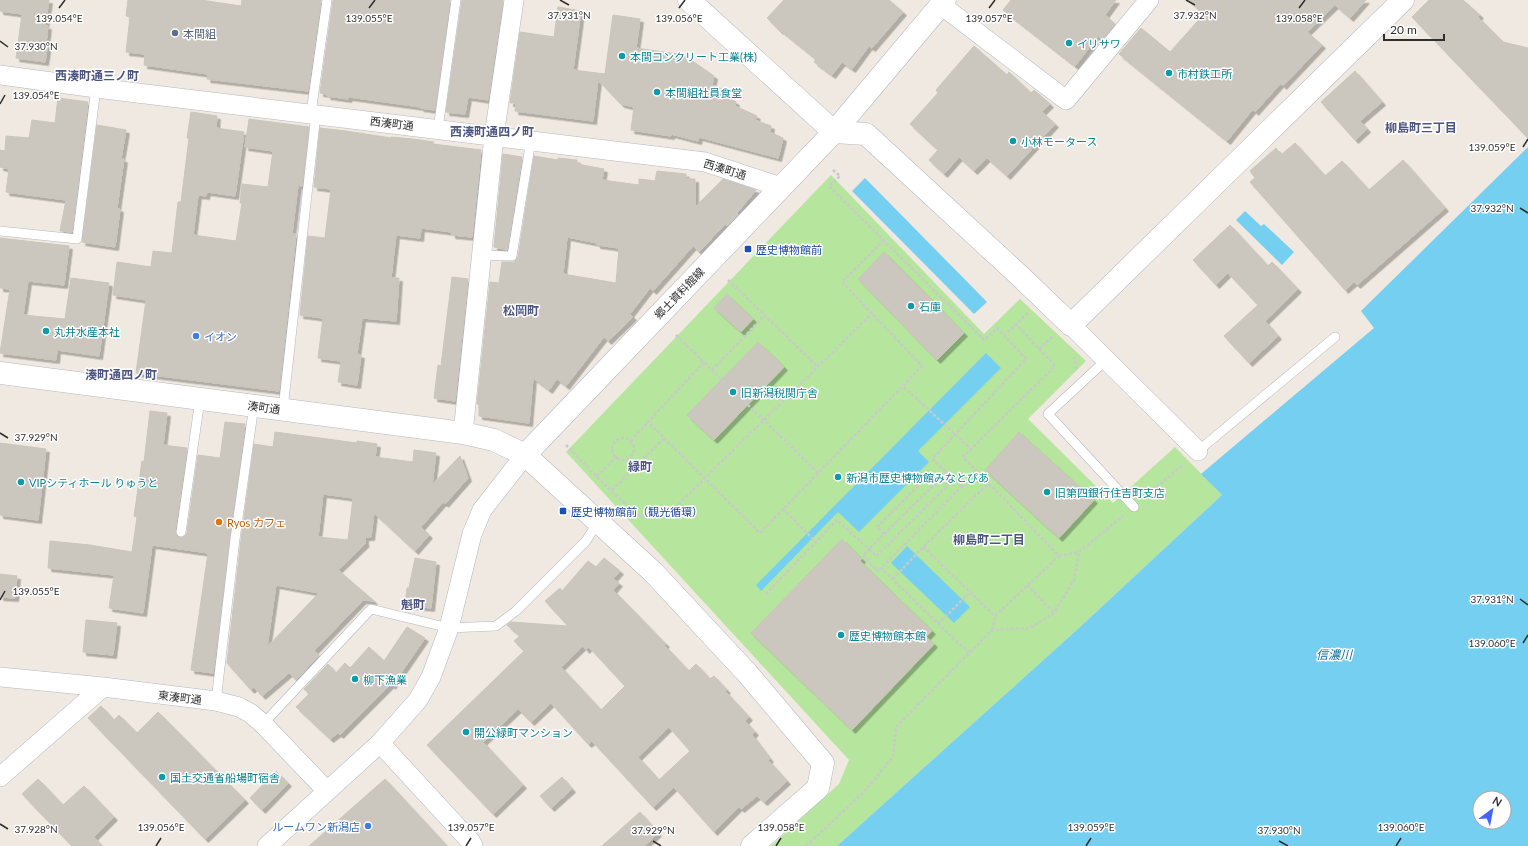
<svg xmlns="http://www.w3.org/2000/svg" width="1528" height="846" viewBox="0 0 1528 846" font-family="Lato,'Noto Sans JP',sans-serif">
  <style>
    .green { fill: #b6e59e }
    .water { fill: #75cff0; fill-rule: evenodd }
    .building { fill: #cbc7bf; stroke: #cbc5ba; fill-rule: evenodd; filter: url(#shadow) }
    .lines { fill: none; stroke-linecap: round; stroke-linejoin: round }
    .service-casing { stroke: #b4b7c1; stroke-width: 10 }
    .minor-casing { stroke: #b4b7c1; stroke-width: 20 }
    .tertiary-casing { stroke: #b4b7c1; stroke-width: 23 }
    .secondary-casing { stroke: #b4b7c1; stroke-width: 23 }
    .path { stroke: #c9c9c9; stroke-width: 2.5; stroke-dasharray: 3 2; stroke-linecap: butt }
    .service { stroke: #fff; stroke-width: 9 }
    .minor { stroke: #fff; stroke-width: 19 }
    .tertiary { stroke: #fff; stroke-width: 22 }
    .secondary { stroke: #fff; stroke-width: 22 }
    .ticks { fill: none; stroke: #2e2e2e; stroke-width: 1.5 }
    .service-dot { fill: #5c6f8a; stroke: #fff; stroke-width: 1.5 }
    .culture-dot { fill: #0f9aa8; stroke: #fff; stroke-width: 1.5 }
    .transit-dot { fill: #1a4fb4; stroke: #fff; stroke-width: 1.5 }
    .shop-dot { fill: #3f7fe0; stroke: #fff; stroke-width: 1.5 }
    .food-dot { fill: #e8710a; stroke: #fff; stroke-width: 1.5 }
    .labels { text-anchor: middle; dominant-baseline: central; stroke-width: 3; stroke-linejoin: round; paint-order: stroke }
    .service-label { font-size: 11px; fill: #4e5e75; stroke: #fff; text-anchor: start }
    .culture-label { font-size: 11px; fill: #0d838f; stroke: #fff; text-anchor: start }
    .street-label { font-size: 11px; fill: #2e2e2e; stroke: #fff }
    .transit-label { font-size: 11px; fill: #164399; stroke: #fff; text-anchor: start }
    .shop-label { font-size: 11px; fill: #366cbe; stroke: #fff; text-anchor: start }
    .food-label { font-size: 11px; fill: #c56008; stroke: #fff; text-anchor: start }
    .neighbourhood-label { font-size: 12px; font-weight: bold; fill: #4d5680; stroke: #fff }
    .water-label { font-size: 12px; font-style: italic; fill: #0d6fa3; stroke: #fff }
    .ticks-label { font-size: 10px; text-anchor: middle; fill: #2e2e2e; stroke: #fff; stroke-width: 3; stroke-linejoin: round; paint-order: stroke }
  </style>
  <defs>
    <filter id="shadow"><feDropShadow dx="3.5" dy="3.5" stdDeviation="0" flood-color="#0004"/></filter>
  </defs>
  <rect width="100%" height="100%" fill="#efe9e1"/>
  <!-- green -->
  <path class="green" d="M831,175L984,334L1020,299L1086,361L1028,419L1113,503L1175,447L1222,495L1080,627L837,846H771L839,784L849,760L566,452Z"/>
  <!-- water -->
  <path class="water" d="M1528,147V846H837L1080,627L1222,495L1201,474L1374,328L1361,311ZM1480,798H1504V822H1480Z
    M865,178L987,302L974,314L852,191Z
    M1245,211L1261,226L1264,224L1294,252L1282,265L1236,220Z
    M986,353L1001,368L918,451L929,462L859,532L838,512L761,591L756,585Z
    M907,546L970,607L954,623L891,563Z"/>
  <!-- building -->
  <path class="building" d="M0,0H49L45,26H48L46,43H48L45,62L16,58L22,14L0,11Z
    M128,0H201L241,6L242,0H321L308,91L207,79L208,74L144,65L145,54L126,52L130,17L126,16Z
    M333,0H450L435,110L420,108L421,107L349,97L348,99L327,96L328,94L320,93Z
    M462,0H503L488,100L468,97L465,114L446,112Z
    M784,0H889L903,12L872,48L869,46L852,69L842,62L832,75L814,62L816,59L780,30V31L767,18Z
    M1011,0H1116L1105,15L1115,24L1102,40L1098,36L1075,66L1003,10Z
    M1188,0H1366L1350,18L1335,5L1307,32L1322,45L1283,86L1281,83L1255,112L1253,109L1227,141L1119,54L1141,28L1170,52L1204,14Z
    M1429,0H1463L1480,15L1478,17L1503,42L1528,48V138L1412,17Z
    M558,7L581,11L573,70L605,74L613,15L640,19L636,48L684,55L714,76L712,85L730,92L727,97L736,102L735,106L757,116L755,120L771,126L770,132L783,138L778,158L699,137L698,141L671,134V136L631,130L634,107L621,104L598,80L593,121L515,111L516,103H510L520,32L554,37Z
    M974,46L1007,75L1009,72L1031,93L1034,90L1050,104L1042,112L1055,124L1007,176L987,158L974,171L959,157L944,174L929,160L938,150L910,124L938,93L936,90Z
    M1355,71L1382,102L1360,121L1367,129L1355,140L1321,102Z
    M58,98L88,102L72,232L60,231L66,200L6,192L9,169L0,167V150L5,151L6,136L29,138L32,120L55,123Z
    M191,112L217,116L216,128L244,132L235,196L207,192L206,196L198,195L193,235L236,241L242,203H240L242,184L268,187L273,151L245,147L249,119L309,127L302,186L298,185L292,234H296L279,391L136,373L146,300L113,295L117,262L151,267L153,251L172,253L178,202H181L189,138H187Z
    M97,125L126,130L121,159H124L117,208L120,209L115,247L82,242Z
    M320,128L346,131L391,138V137L413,139L434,142L433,144L481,150L472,237L452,235V232L421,228L420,238L396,235L391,278H399L396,321L362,318L357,354L361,355L357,385L338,382L341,361L318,358L323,318L300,315L308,236L325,238L331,189L314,187Z
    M1295,143L1325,176L1342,161L1369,190L1403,160L1445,208L1357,285L1354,282L1345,290L1250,182L1255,178L1250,171L1276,148L1281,155Z
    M503,154L522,157L507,250L494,247Z
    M534,156L558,160V158L577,160V164L604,169L602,180L639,185V179L655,181L657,171L686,174V179H695V207L723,179L756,190L737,213L738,214L727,226L725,224L699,252L693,246L653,291L650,288L630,314L633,317L608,341L604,337L566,386L557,379L549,390L533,378L529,423L479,416V405L477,404L490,282L499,283L502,262H514L518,257ZM567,237L597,243V245L619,248L616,283L563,274Z
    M1230,225L1268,266L1272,262L1298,289L1265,321L1278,336L1249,363L1224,336L1258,305L1228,273L1216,285L1193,260Z
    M0,238L69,246L64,285L28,281L23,315L65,319L71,278L109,283L99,356L57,350L56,360L0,353L10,289L0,288Z
    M884,252L964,333L937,360L858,279Z
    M452,277L468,279L455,401L434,398L438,365L441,366Z
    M727,294L753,319L741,332L714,308Z
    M758,342L784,367L714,440L687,415Z
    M150,411L167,413L163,445L187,448L175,531L177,536L181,538L185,536L187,533L198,455L220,458L225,422L245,424L213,673L191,670L208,553L152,545L143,613L109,608L114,575L48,568L50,541L90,545L132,552L137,517L134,516L142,461L144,462Z
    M275,432L357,443V441L377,444L375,457L413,462L414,450L436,453L432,485L460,456L468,478L445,504L443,502L421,527L429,535L415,551L374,513L371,537H365V543H366L338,570L374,601L363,600L314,651L319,655L296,680L289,673L262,696L254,687L251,690L227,663L241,540L254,444L273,447ZM323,494L353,498L348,540L318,537ZM276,585L319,593L267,647Z
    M1019,432L1094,500L1059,538L985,470Z
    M0,443L46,449L38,520L0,515Z
    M842,539L862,559L860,561L932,631L926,637L934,644L852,730L751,633Z
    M415,558L436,562L431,608L405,605L407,588H409Z
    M604,558L620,571L613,579L619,583L613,590L666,644L664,645L689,671L696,664L710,679L714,676L727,690L725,691L749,717L745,721L755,732L752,735L770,759L768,760L787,781L764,802L757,796L741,809L739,807L714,832L674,787L653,807L592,741L588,744L551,703L531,722L518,709L483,742L523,785L493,814L427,745L524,651L514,641L520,636L507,625L511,622L568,626L545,601L560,588L562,591L588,561L596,567ZM583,646L586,650L589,647L625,686L601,710L561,667ZM669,727L690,751L659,780L638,757Z
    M0,574L17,576L15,598L0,597Z
    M86,620L117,623L113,655L83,652Z
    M407,627L425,638L392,686L391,684L340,735L338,733L330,739L296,707L309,694L304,689L328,664L336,673L345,663L350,668L369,647L384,661Z
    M101,706L114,720L119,715L137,733L158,712L245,800L205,839L88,718Z
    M276,771L288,783L262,810L250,798Z
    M562,777L572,789L551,808L540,796Z
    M38,779L63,805L84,786L114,817L94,837L102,846H72L22,794Z
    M385,779L447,846H309Z
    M640,812L658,833L644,846H602Z"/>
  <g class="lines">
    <defs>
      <path id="service" d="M311,113L327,0
        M438,129L456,0
        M0,231L77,239L96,88
        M481,255L512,256L531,140
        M1106,360L1048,414L1134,507
        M283,409L316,114
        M1198,451L1335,337
        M181,532L200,399
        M216,701L235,539L254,405
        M263,724L371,609L449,628L496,626L516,611L586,541L598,522"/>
      <path id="minor" d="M941,0V5L1066,100L1149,0
        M0,75L96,88L705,162L781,187
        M1071,325L1198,451
        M463,433L494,136L514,0
        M0,677L103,687L216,701L239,707L250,713L263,724L327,791
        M380,743L471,842L473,846
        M0,777L103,687
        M267,846L380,743L418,700L431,677L449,628L472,534L482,510L525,455"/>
      <path id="tertiary" d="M689,0L834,132L866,134L1021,277L1071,325L1403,0
        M834,132L945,0
        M525,455L653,572L747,673L823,763L818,788L752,846"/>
      <path id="secondary" d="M0,373L463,433L494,440L525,455L834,132"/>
    </defs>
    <!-- service casing -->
    <use href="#service" class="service-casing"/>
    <!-- minor casing -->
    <use href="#minor" class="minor-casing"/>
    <!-- tertiary casing -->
    <use href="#tertiary" class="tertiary-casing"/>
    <!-- secondary casing -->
    <use href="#secondary" class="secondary-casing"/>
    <!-- path -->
    <path class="path" d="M833,170L840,176L829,186L984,340L997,328L1026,359L932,459L962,486L881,568L956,641L970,653
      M728,280L818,367
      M676,335L818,473
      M1004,336L1028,313
      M1039,349L1053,336
      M1073,357L1075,359L1076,369
      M704,362L648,422L760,533L922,366L842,282L884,240
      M712,370L765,315
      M904,387L971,449
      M612 449a11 11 0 1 1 22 0a11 11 0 1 1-22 0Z
      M631,441L648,422
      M566,445C579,458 631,515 645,517C654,518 663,514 672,511L872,313
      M947,472L869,549L876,556L954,479
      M597,476L617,456
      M612,490L664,438
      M1145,497L1184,464
      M783,509L816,542
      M884,534L877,527L932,472
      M923,547L995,616L1059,556L963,457L1055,366L1017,325
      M1059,556L1079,552
      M893,579L923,547L988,484
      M1027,585L1054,613
      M766,594L837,520L869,549L863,556L877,571L881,568
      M938,624L970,592
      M992,630L995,616
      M806,846L863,793L893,757L896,727L992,630L1030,628L1054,613L1074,580L1079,552L1123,516"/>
    <!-- service -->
    <use href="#service" class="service"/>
    <!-- minor -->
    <use href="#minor" class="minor"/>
    <!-- tertiary -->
    <use href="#tertiary" class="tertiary"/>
    <!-- secondary -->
    <use href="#secondary" class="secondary"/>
  </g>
  <!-- ticks -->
  <path class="ticks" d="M560,0L569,5M1186,0L1195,5M59,8L65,0M369,8L375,0M679,8L685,0M989,8L995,0M1299,8L1305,0M0,41L8,47M0,104L5,95M1523,147L1528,139M1520,208L1528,213M0,433L8,438M1520,599L1528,605M0,600L5,591M1523,643L1528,635M0,824L8,829M653,841L661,846M1279,841L1288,846M156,846L161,838M466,846L471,838M776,846L781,838M1086,846L1091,838M1396,846L1401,838"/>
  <!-- markers -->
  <circle class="service-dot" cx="175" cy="33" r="4"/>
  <g class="culture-dot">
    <circle cx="1069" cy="43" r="4"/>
    <circle cx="622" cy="56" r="4"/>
    <circle cx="1169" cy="73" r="4"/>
    <circle cx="657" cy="92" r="4"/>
    <circle cx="1013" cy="141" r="4"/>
    <circle cx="911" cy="306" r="4"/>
    <circle cx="46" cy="331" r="4"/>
    <circle cx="733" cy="392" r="4"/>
    <circle cx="838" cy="477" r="4"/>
    <circle cx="21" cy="482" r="4"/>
    <circle cx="1047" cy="492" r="4"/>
    <circle cx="841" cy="635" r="4"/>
    <circle cx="355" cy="679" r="4"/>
    <circle cx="466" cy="732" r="4"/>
    <circle cx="162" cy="777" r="4"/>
  </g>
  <g class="transit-dot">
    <rect x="744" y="245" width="8" height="8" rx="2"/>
    <rect x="559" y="507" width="8" height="8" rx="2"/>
  </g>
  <g class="shop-dot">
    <circle cx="196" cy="336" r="4"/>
    <circle cx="368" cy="826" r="4"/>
  </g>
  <circle class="food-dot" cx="219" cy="522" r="4"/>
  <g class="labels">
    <!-- service labels -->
    <g class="service-label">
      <text x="183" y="33">本間組</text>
    </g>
    <!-- culture labels -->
    <g class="culture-label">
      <text x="1077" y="43">イリサワ</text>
      <text x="630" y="56">本間コンクリート工業(株)</text>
      <text x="1177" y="73">市村鉄工所</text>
      <text x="665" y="92">本間組社員食堂</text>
      <text x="1021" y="141">小林モータース</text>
      <text x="919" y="306">石庫</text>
      <text x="54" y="331">丸井水産本社</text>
      <text x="741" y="392">旧新潟税関庁舎</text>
      <text x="846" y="477">新潟市歴史博物館みなとぴあ</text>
      <text x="29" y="482">VIPシティホール りゅうと</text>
      <text x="1055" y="492">旧第四銀行住吉町支店</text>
      <text x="849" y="635">歴史博物館本館</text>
      <text x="363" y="679">柳下漁業</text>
      <text x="474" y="732">開公緑町マンション</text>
      <text x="170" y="777">国土交通省船場町宿舎</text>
    </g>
    <!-- street labels -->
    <g class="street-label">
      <text transform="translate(392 123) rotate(7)">西湊町通</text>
      <text transform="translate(725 169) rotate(17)">西湊町通</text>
      <text transform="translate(679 293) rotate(-46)">郷土資料館線</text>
      <text transform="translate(264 407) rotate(8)">湊町通</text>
      <text transform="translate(180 697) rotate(7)">東湊町通</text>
    </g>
    <!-- transit labels -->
    <g class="transit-label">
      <text x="756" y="249">歴史博物館前</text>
      <text x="571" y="511">歴史博物館前（観光循環）</text>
    </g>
    <!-- shop labels -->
    <g class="shop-label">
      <text x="204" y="336">イオン</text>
      <text x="360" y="826" text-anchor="end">ルームワン新潟店</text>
    </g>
    <!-- food labels -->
    <g class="food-label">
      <text x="227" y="522">Ryos カフェ</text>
    </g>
    <!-- neighbourhood labels -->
    <g class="neighbourhood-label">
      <text x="97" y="75">西湊町通三ノ町</text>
      <text x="1421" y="127">柳島町三丁目</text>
      <text x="492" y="131">西湊町通四ノ町</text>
      <text x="521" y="310">松岡町</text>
      <text x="121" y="374">湊町通四ノ町</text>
      <text x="640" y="466">緑町</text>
      <text x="989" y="539">柳島町二丁目</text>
      <text x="413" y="604">魁町</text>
    </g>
    <!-- water labels -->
    <g class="water-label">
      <text x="1334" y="654">信濃川</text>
    </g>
  </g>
  <g class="ticks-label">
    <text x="569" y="19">37.931°N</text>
    <text x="1195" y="19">37.932°N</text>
    <text x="1299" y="22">139.058°E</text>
    <text x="59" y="22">139.054°E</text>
    <text x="369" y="22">139.055°E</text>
    <text x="679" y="22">139.056°E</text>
    <text x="989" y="22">139.057°E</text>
    <text x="36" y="50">37.930°N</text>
    <text x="36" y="99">139.054°E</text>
    <text x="1492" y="151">139.059°E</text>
    <text x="1492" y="212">37.932°N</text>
    <text x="36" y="441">37.929°N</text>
    <text x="36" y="595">139.055°E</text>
    <text x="1492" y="603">37.931°N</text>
    <text x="1492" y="647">139.060°E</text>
    <text x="161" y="831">139.056°E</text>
    <text x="471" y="831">139.057°E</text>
    <text x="781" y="831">139.058°E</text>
    <text x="1091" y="831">139.059°E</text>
    <text x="1401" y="831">139.060°E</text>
    <text x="36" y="833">37.928°N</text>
    <text x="653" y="834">37.929°N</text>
    <text x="1279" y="834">37.930°N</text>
  </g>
  <!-- north arrow -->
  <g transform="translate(1492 810) rotate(32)"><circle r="19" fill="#ffffff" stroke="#ababab"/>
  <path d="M0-3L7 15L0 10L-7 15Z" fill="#4264fb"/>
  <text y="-6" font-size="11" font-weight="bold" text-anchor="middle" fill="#2e2e2e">N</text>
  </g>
  <!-- scale -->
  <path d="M1384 34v6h60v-6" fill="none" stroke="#2e2e2e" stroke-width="2"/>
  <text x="1390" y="34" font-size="12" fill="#2e2e2e" stroke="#ffffff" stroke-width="3" paint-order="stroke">20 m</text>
</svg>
